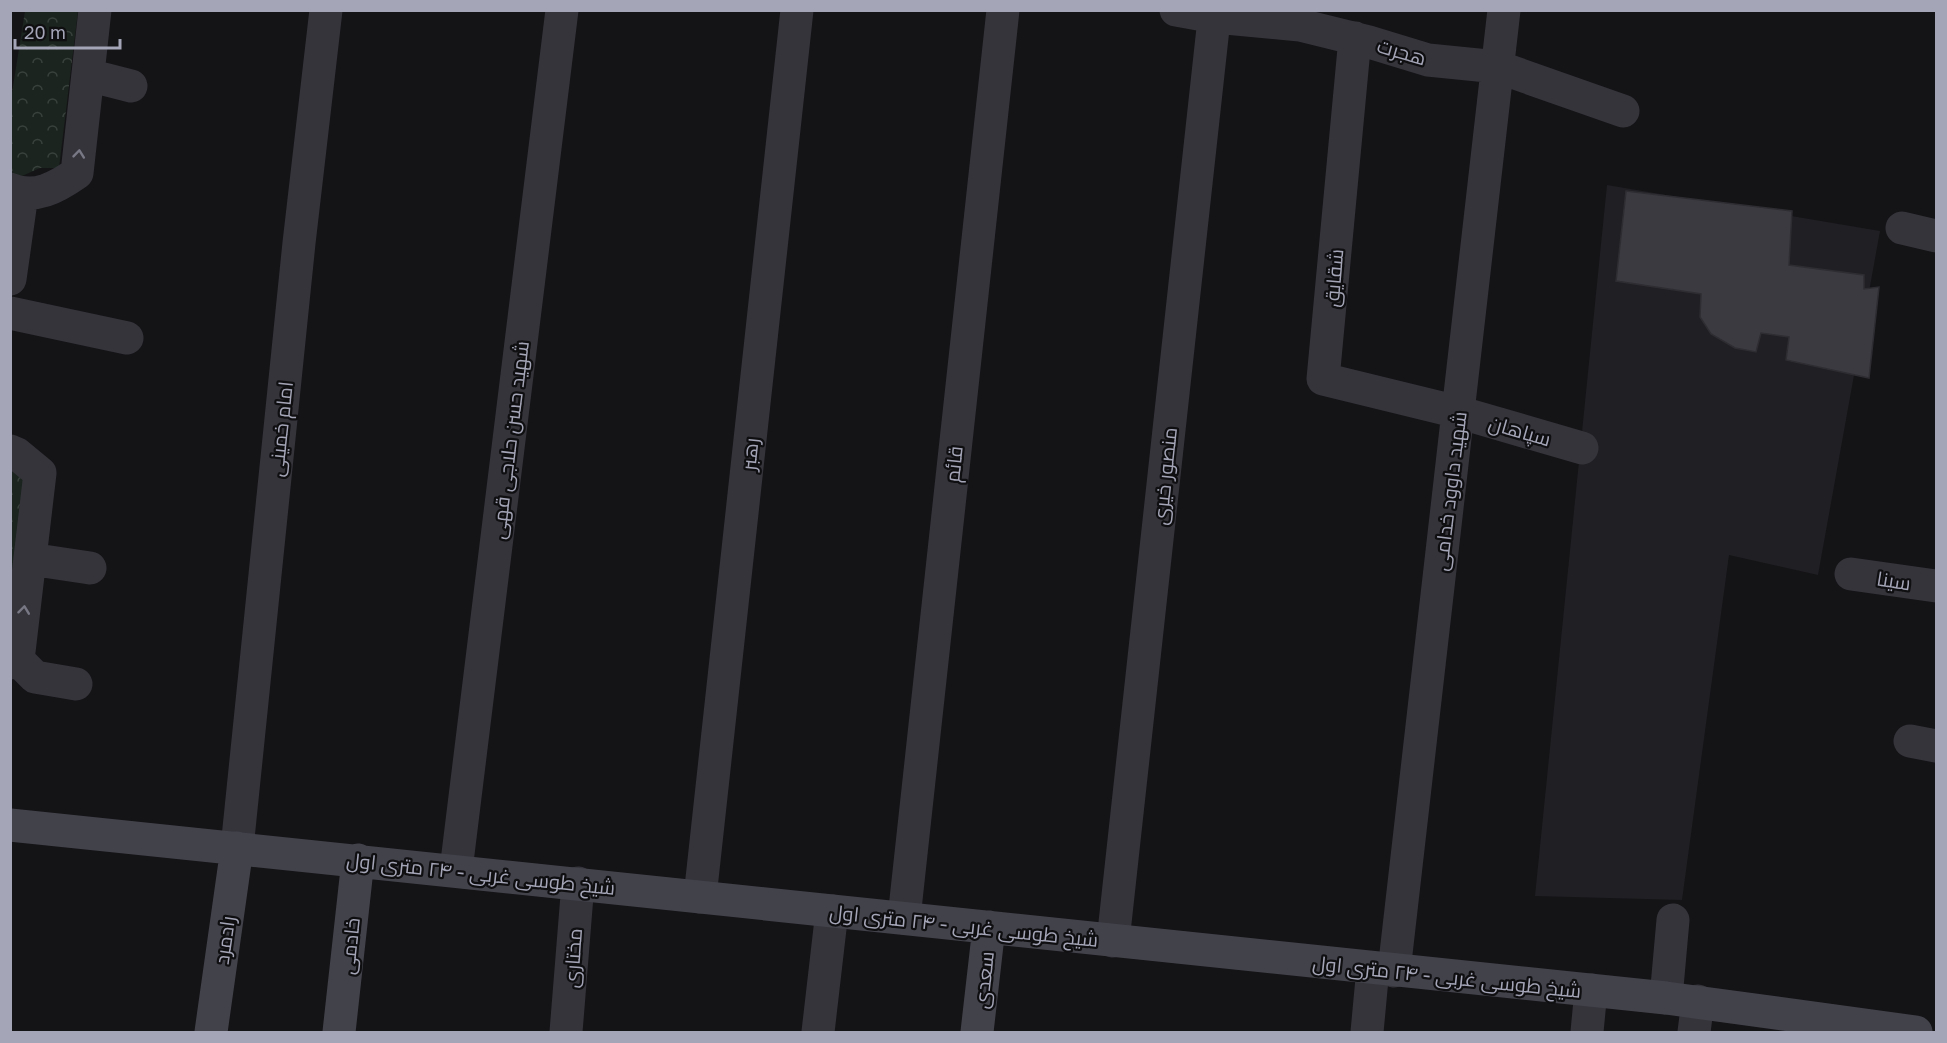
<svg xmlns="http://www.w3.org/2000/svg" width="1947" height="1043" viewBox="0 0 1947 1043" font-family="'Golos Text',Cairo,sans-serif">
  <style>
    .built { fill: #201f23 }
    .forest { fill: url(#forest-crowns) }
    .building { fill: #3b3a41; stroke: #2e2d32; stroke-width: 1.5 }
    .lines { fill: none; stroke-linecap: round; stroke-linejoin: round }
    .street { stroke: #35343b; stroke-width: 33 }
    .secondary { stroke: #42424b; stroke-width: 33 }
    .oneway { stroke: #787885 }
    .labels { text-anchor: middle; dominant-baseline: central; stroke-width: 4.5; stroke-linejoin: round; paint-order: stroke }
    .street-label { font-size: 20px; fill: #a4a5b7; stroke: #0f0e10 }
  </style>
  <defs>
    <pattern id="forest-crowns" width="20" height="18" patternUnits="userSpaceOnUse" patternTransform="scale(1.5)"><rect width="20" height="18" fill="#1b241e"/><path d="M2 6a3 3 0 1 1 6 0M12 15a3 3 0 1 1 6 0" fill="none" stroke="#39413c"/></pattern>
  </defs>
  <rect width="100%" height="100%" fill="#141316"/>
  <!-- built -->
  <path class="built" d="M1607,185L1880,231L1818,575L1729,555L1682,900L1535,896Z"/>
  <!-- forest -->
  <path class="forest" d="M25,11H78L59,168H40L22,176L11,174V99Z
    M11,466L26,477L11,616Z"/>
  <!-- building -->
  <path class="building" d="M1626,191L1792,211L1789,265L1864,275V289L1879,287L1869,378L1786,360L1789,337L1761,333L1756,352L1735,348L1711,334L1700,317L1701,294L1616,281Z"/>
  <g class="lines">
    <!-- street -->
    <path class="street" d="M1176,10L1215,17L1300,25L1369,42L1428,60L1498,67L1623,111
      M1355,38L1323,379L1458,412L1582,448
      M88,75L131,86
      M10,189C35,200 57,187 77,173L95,10
      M1902,228L1936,236
      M10,279L22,194
      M10,313L127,338
      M10,451L17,454L40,473L18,660L10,663
      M30,559L90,568
      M1851,574L1936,586
      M18,660L35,677L76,684
      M1910,741L1936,746
      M237,848L299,243L326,10
      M456,870L562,10
      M700,897L797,10
      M904,918L1003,10
      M1113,941L1215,10
      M1394,971L1504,10
      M1666,998L1673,920
      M566,1032L578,883
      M818,1032L832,911
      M1367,1032L1373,968
      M1587,1032L1591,990
      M1694,1032L1698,1001"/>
    <!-- secondary -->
    <path class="secondary" d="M10,825L1666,998L1916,1032
      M211,1032L237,848
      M339,1032L358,860
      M977,1032L989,927"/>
  </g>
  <!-- one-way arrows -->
  <defs><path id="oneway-chevron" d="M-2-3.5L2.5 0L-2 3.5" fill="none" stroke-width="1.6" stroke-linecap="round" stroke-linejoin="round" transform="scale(1.5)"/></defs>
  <g class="oneway">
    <use href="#oneway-chevron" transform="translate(79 154) rotate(-84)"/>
    <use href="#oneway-chevron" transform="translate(24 610) rotate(-83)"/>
  </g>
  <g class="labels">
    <!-- street labels -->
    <g class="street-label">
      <text transform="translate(1402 51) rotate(16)">هجرت</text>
      <text transform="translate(1333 278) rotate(-85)">شقایق</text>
      <text transform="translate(280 429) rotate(-84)">امام خمینی</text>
      <text transform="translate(1520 430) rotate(16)">سپاهان</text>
      <text transform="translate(509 440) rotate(-83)">شهید حسن حلاجی قهی</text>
      <text transform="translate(749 454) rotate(-84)">رهبر</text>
      <text transform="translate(953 464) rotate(-84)">قائم</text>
      <text transform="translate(1164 476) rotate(-84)">منصور خیری</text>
      <text transform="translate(1449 491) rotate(-83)">شهید داوود خدامی</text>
      <text transform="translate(1894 580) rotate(9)">سینا</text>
      <text transform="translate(481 873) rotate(6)">شیخ طوسی غربی - ۲۴ متری اول</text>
      <text transform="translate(964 925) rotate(6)">شیخ طوسی غربی - ۲۴ متری اول</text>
      <text transform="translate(224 940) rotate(-82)">رادمرد</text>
      <text transform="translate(349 946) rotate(-84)">خادمی</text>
      <text transform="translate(572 958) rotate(-86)">مختاری</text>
      <text transform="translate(1447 976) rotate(6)">شیخ طوسی غربی - ۲۴ متری اول</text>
      <text transform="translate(983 980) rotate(-84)">سعدی</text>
    </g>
  </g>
  <!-- border -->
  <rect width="1947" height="1043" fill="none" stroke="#a4a5b7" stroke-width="24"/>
  <!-- scale -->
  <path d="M15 39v9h105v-9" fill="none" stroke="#a4a5b7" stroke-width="3"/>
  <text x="24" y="39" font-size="18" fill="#a4a5b7" stroke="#0f0e10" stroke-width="4.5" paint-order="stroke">20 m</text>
</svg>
